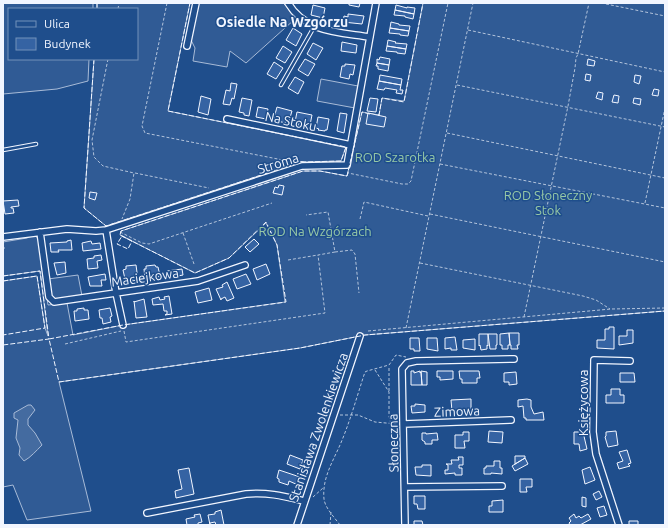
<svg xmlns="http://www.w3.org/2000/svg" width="668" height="528" viewBox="0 0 668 528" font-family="Ubuntu,sans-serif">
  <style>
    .built { fill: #305b95; stroke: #a8bbd7 }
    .water { fill: #446ba0; stroke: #a8bbd7 }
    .building { fill: #3563a3; stroke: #f2f6ff }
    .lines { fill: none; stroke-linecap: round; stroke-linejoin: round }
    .lane-casing { stroke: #f2f6ff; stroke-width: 4.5 }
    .street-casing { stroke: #f2f6ff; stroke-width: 8 }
    .path { stroke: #b3c4dc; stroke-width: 1; stroke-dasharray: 3 2; stroke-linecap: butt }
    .lane { stroke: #1f4e8c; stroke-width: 2.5 }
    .street { stroke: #1f4e8c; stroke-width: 5.5 }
    .fence { stroke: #f2f6ff; stroke-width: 1; stroke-dasharray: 5 2; stroke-linecap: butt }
    .labels { text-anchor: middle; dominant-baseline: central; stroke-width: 3; stroke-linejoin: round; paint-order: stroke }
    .street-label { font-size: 13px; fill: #f2f6ff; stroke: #1f4e8c }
    .park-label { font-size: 13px; fill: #97c8a6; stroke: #1f4e8c }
    .neighbourhood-label { font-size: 14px; font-weight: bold; fill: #f2f6ff; stroke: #1f4e8c }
  </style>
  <rect width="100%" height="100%" fill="#1f4e8c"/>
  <!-- built -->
  <path class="built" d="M3,3H93V9H9V59H89L88,81L57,89L3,94Z
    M97,3H190L168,111L346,147L341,161L305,162L296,161L295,164L106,226L84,208L94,59H137V9H97Z
    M198,3H284L295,19L246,63L230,51L227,67L193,61L195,48L191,40Z
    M423,3H665V311L365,335L300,348L59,382L91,511L27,520L13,485L3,487V281L37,276L45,328L48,336L40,271L3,276V242L27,238L31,236H35L38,238L48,305L67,303L73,335L123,325L285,302L277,245L266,223L229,258L195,273L120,235L121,231L303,171H320L347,176L362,112L379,115L382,98L404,101Z
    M321,79L358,86L355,108L317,101Z
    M78,275L82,296L57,300L50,295L48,279Z"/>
  <!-- water -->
  <path class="water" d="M28,405H31L35,410L28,419V425L35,433L42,445C36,451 31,457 24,461L19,455L20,448L16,438L18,420L14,418V413Z"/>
  <!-- building -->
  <path class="building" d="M349,3H360L359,7L349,5Z
    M313,5L325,8L323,18L311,15Z
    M396,5L407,8V7L415,8L414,14L395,10Z
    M395,10L414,14L413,19L405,17V16L394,15Z
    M348,14L364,16L362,24L343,22L344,16L348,17Z
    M391,22L399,24V25L410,26L409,31L390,28Z
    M293,28L302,34L296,46L286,40Z
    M390,28L409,31L408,36L400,35V34L389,33Z
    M388,40L396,42L395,43L407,44L406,49L387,46Z
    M342,42L357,45L356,53L341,51Z
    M313,43L323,48L316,60L307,54Z
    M283,46L292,52L285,63L276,58Z
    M387,46L406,49L405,54L397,53V52L386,51Z
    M380,57L390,59L389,65L377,63V59L379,60Z
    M305,59L315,64L308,76L298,70Z
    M588,59L595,61L594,66L587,65Z
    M274,62L283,68L276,79L267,74Z
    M377,63L389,65L388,71L378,69V66H376Z
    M345,64L355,65L353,75L350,74L349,79L340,77L342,66H345Z
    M586,74L591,75L590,81L585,80Z
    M380,75L402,79L401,85L379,81Z
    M635,75L641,76L639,84L634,82Z
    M295,77L304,82L298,94L288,88Z
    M379,81L401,85L400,90H403L402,94L396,93L397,90L385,88L384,90L377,89Z
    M231,83L237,84L234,99L232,98L230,105L223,104L226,90L230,91Z
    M654,89L659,90L658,96L652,95Z
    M598,92L603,93L602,100L596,98Z
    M614,95L619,96L618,103L612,102Z
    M201,96L211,99L208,115L198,112Z
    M242,98L252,100L249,116L244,115V113L239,112Z
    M370,98L378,99L376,112L367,111Z
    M634,98L641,99L640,105L633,103Z
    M258,107L268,109L266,119L256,117Z
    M277,107L292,111L289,121L286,120L285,123L278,121V119L274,118Z
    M297,112L312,115L310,125L306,124V127L298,126L299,123L295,122Z
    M340,113L347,114L344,133L337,131Z
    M368,113L386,117L384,127L366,124Z
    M318,117L329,119L327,130H325V131L318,130L319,129L316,128Z
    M279,185L284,186L282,195L273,193L275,187L278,188Z
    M90,192L97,193L95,200L89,198Z
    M18,200L19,206L11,207V208H13L14,213L5,214L3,201Z
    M254,239L259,244L250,252L245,247Z
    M71,240L72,250H58L59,252H51L50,243L67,242V241Z
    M91,241L92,244L100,243L101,249L83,251L82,243Z
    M101,255L102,260L97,261L98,268L88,269L87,259L94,258V256Z
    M65,262L66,273L57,275L54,263Z
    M266,264L270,274L257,280L253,269Z
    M136,265L138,280L132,281V278L125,279L123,270L126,269V266Z
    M155,265L156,267H158L160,276L156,278L145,279L144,269H146V266Z
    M182,269L183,275L168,278L167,271Z
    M105,274L106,280H101L102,286H90L88,277Z
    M246,274L251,284L237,289L233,279Z
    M227,282L234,298L227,301L225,297L221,299V300L216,289L223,287L222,285Z
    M209,288L212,300L198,303L195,292Z
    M169,296L172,314L165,315L167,314V311H164L163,304L153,305L152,299L159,297L160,300L165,299L164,297Z
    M144,299L147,317L136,318L134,301V302Z
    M84,308V310H88L89,319L75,321L74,311H77V309Z
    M110,308L112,316L110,317L111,322L103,324L102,318H100L99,310Z
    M609,327H614V349L597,348V340H605V329H609Z
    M627,330H633V343L619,345V336H627Z
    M509,333H519V345H517L518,349H511V345H510Z
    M509,333L510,345H508V349H502V345H500V334Z
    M479,334H488V346L487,345V349L481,350L480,345L479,346Z
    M488,334H497V345H496V349H490Z
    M455,337L457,350H451V348L445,349V338Z
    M410,338H419L420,351H414V349H410Z
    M427,338H437L438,351L427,349Z
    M475,339V350L463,348V340Z
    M411,371H414V373L420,371V373L421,372L422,385H411Z
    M421,371L427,372V385H422Z
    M437,371H453V379L440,380V377H437Z
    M459,371H479L480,378H477V383H462V379H460Z
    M516,372L517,384L509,385V382H504V373Z
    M620,373H634L635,382H620Z
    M611,389H620V395H624V403H606V395H611Z
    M471,399V410L452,411L451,400Z
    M527,399L531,400V407L534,414L543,412L544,420H526V418H524L523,406L518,407V400Z
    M415,404L425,405V412L412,413L411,406H415Z
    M489,431L503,432L502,443L488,442Z
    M616,431L618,445L608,447L605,437L606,436V432Z
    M463,432H469V441H464L465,448H455V435H463Z
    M574,432H583L587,449L580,451L579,444H574Z
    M422,433H426V434L437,433L438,440H432V444H425V442L422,440Z
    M627,450L631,463L628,464L630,466L619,469L617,463L623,461L619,452Z
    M290,455L303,460L300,469L287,464Z
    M515,456H525V458L515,464Z
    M458,457H463V465H459V468H462V475H455V473L445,474V470H448V465L446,464H452L451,460H459Z
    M525,458L528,464L515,471L512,466Z
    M494,461H500V468H502V474L491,473V474H484V468H486V466H494Z
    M422,465H431V476L416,475L415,467H422Z
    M590,467L595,480L585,484L582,470Z
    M189,468L194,494L176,498L175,491L182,489L178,470Z
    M279,470L300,477L298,485L289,481L288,485L279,482V479L277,478Z
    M520,479H532V487H526L527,492H520Z
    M599,491L602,497L596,500L593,494Z
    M414,496H425V509H418L417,504H414Z
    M582,497L586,498V507L582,506Z
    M503,500V512H489V506H492V501Z
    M604,506L607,515L600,517L597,508Z
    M221,510L224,525H216L215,522L210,523V525L208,515L215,514V512Z
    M200,514L202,522L198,523V525H187L186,519L195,517L194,515Z
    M574,514L576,518L579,516L581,518L588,514L591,519L580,525H570L569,523L571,521L569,518Z
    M414,521H422L423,525H414Z
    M629,521H638V525H629Z"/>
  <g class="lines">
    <defs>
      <path id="lane" d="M281,85L314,27
        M3,150L36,144"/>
      <path id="street" d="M288,3C306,33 339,32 370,37
        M187,46L196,3
        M227,119L351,145
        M106,230L116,293L123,325
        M40,232L49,297L54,302L198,281L245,265
        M3,237L67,229L96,231L106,230L302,166L347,165L376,3
        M404,424L511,420
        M405,487L502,486
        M147,513L246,494C268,492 283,496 304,501
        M297,525L360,336
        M405,525L402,369L407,363L416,361L514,359
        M619,525L596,454L593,432L594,360L630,361"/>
    </defs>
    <!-- lane casing -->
    <use href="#lane" class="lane-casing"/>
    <!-- street casing -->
    <use href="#street" class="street-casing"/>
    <!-- path -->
    <path class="path" d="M167,3L142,126L145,133L293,162
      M601,3L665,16
      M118,9L119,3
      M468,30L665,72
      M108,59L92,140L94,157L103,166L134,173L130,199L122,219
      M457,85L665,127
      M447,133L665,178
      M440,164L665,208
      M348,171V173L402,184H408L411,181L448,3
      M135,173L209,188
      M645,203L665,108
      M430,214L665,262
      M360,219L364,202L428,216
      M120,232L142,243L149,244L272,203
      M183,233L194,264
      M3,248H5
      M335,252L352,250L355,254L359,293
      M288,260L318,255
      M420,263L583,296L596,300L610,309
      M524,317L568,106L575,68L576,58L578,54L589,3
      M406,328L473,3
      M124,331L126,342L325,313L318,255L335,252L328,212L306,215
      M368,331L611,309L665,308
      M65,344L121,331
      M375,370L389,392V416L391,424
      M389,391V366
      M340,415H358L375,422L397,424
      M313,497L323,488
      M330,525L331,512
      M340,525C335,518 325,508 324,499C322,479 332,463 340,445C350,422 357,396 365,372L367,371L389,365L396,355L406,357"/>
    <!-- lane -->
    <use href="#lane" class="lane"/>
    <!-- street -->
    <use href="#street" class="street"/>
    <!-- fence -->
    <path class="fence" d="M97,9V3
      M94,59L84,208L106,226L295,164L296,161L305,162L341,161L346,147L168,111L190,3
      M370,114L362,112L347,176L320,171H303L121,231L120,235L195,273L229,258L266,222L277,245L286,302L123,325L49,339L59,382L300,348L365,335L665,311
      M378,115H379L382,98L404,102L423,3
      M122,236L132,241L128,249L117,244Z
      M3,276L40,271L49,339L3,345
      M3,281L37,276L45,328L3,335"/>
  </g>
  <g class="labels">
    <!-- street labels -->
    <g class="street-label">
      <text transform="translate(291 121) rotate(12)">Na Stoku</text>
      <text transform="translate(278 163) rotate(-17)">Stroma</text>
      <text transform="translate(145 277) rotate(-8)">Maciejkowa</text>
      <text transform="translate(583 403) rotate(-90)">Księżycowa</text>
      <text transform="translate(457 411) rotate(-2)">Zimowa</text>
      <text transform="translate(318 427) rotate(-71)">Stanisława Zwolenkiewicza</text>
      <text transform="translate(393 443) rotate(-91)">Słoneczna</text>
    </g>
    <!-- park labels -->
    <g class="park-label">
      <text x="395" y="157">ROD Szarotka</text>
      <text x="548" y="195">ROD Słoneczny<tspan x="548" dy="15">Stok</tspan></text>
      <text x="315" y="231">ROD Na Wzgórzach</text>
    </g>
    <!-- neighbourhood labels -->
    <g class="neighbourhood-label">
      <text x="282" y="22">Osiedle Na Wzgórzu</text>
    </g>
  </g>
  <!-- border -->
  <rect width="668" height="528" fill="none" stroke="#f2f6ff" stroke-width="8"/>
  <!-- legend -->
  <rect x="8" y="8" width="130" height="52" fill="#1f4e8c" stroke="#7391ba"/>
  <rect x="16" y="21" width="20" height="6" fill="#1f4e8c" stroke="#7391ba"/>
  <text x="44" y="28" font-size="12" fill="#f2f6ff">Ulica</text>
  <rect x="16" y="38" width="20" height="12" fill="#3563a3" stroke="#7391ba"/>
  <text x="44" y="48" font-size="12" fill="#f2f6ff">Budynek</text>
</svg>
